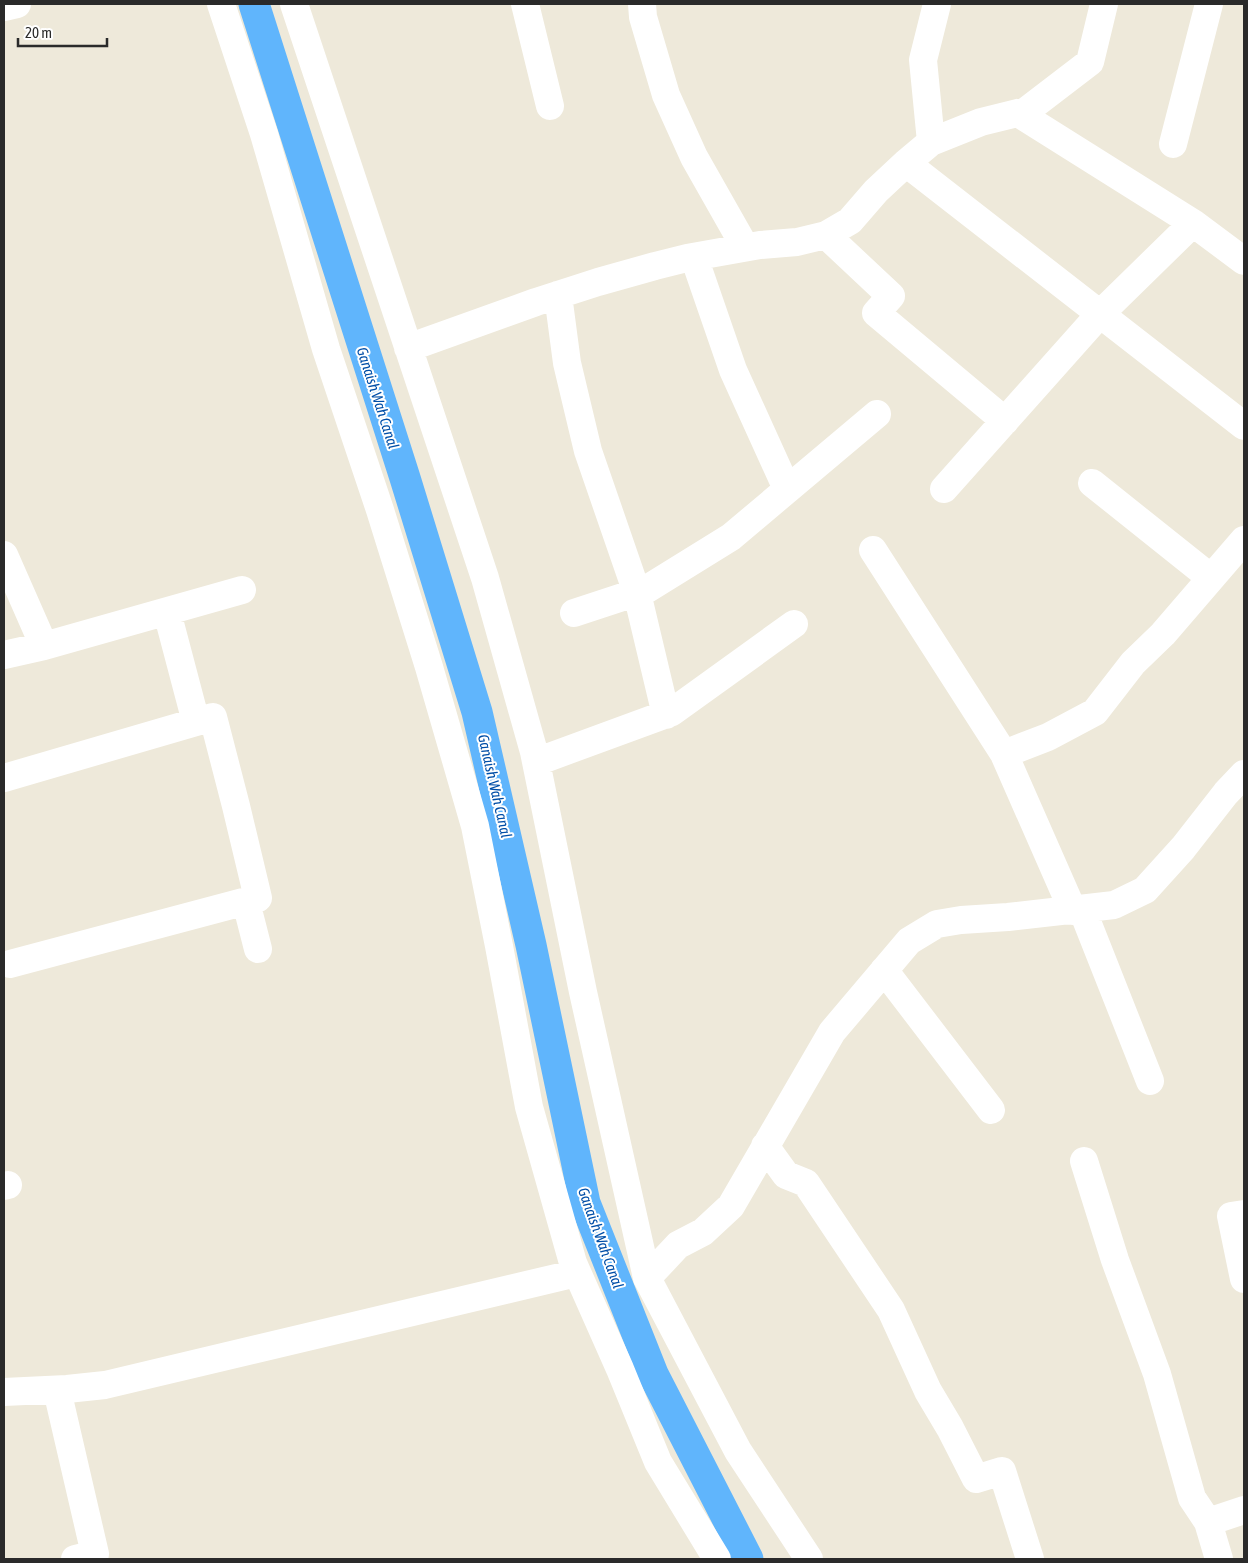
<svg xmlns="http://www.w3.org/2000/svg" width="1248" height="1563" viewBox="0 0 1248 1563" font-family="'Asap Condensed',sans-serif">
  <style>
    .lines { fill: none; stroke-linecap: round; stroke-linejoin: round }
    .canal { stroke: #60b5fc; stroke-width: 31 }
    .minor { stroke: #fff; stroke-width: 28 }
    .labels { text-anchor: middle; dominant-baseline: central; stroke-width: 4; stroke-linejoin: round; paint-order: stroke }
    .water-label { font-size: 15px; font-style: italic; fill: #004ea7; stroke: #fff }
  </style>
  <rect width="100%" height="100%" fill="#eee9da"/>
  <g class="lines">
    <!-- canal -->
    <path class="canal" d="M254,4L405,478L477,712L531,945L585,1203L653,1374L748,1559"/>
    <!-- minor -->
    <path class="minor" d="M221,4L264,134L326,349L380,510L429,667L475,826L499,946L529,1107L573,1263L620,1369L658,1462L717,1559
      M294,4L485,578L534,752L583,992L647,1278L738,1451L809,1559
      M525,4L550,106
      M642,4L643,17L666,95L694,157L745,247
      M4,7L17,4
      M1018,113L1193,223L1244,261
      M931,142L923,60L937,4
      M1173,144L1209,4
      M906,163L1244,426
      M826,235L891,296L876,313L1005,421
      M694,257L733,370L787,489
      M558,295L567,363L588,451L637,593L666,715
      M408,348L536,302L598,282L655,266L687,258L760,245L797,242L826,235L850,221L876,191L906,163L931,142L981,122L1026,111L1090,62L1104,4
      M1092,483L1211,578
      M944,489L1100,314L1193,223
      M873,550L1004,754L1073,911
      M4,555L44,646
      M167,612L196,722
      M574,613L647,589L731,537L877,414
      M4,655L44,646L242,590
      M1004,754L1048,737L1095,712L1133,663L1163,634L1244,540
      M536,762L672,712L794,624
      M4,778L213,717L236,806L258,898L10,964
      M246,902L258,949
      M1082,909L1150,1081
      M884,970L991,1110
      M765,1146L786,1175L806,1183L891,1310L928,1391L950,1428L976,1479L1002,1471L1030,1559
      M1084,1161L1115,1260L1157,1374L1192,1498L1208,1522L1219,1559
      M4,1186L8,1185
      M1244,1214L1231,1216L1244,1279
      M647,1278L678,1245L703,1232L731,1206L832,1032L909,941L937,924L961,920L1008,917L1114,905L1145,890L1183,848L1226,793L1244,774
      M57,1390L95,1554L75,1559
      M4,1392L67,1389L105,1385L577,1273
      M1208,1522L1244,1510"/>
  </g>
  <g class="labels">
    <!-- water labels -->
    <g class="water-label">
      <text transform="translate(378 398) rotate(72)">Ganaish Wah Canal</text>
      <text transform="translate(495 786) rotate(77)">Ganaish Wah Canal</text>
      <text transform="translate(601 1238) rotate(70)">Ganaish Wah Canal</text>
    </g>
  </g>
  <!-- border -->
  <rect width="1248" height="1563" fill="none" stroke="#2a2a2a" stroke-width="10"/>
  <!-- scale -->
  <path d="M18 38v8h89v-8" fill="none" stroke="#2a2a2a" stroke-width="2.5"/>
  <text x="25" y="38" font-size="15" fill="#2a2a2a" stroke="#ffffff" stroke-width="4" paint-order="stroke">20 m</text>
</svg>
